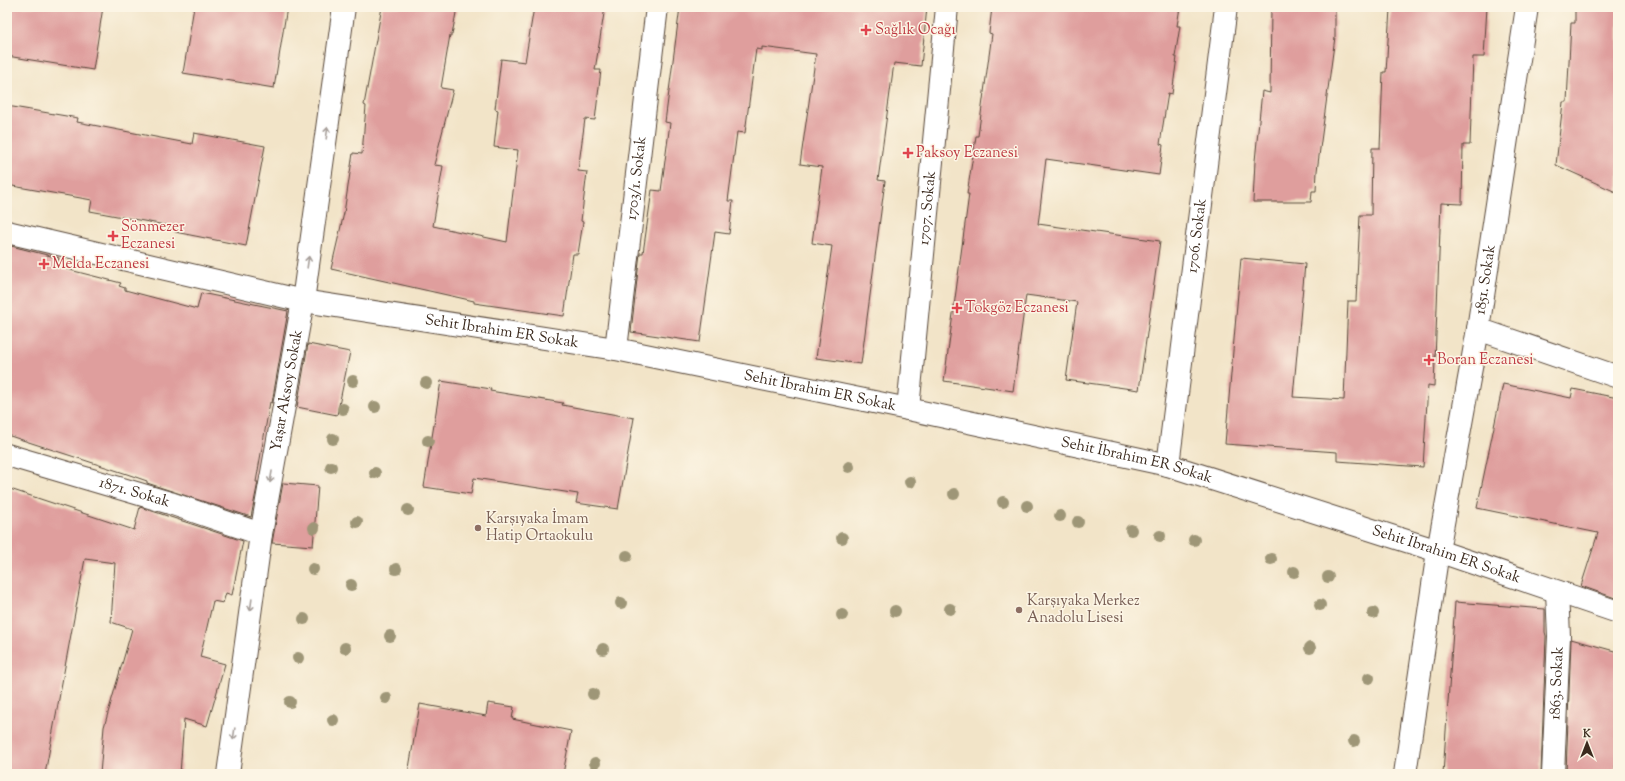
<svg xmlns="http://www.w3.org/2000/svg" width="1625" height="781" viewBox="0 0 1625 781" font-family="'Sorts Mill Goudy',serif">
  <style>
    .building { fill: #df9e9d }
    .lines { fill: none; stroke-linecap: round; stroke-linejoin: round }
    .minor-casing { stroke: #564638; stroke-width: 24 }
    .minor { stroke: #fff; stroke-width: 22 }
    .tree { fill: #9e9677 }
    .oneway { stroke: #a79f9a }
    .health-dot { fill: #e0444e; stroke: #fcf5e5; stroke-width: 1.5 }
    .education-dot { fill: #8d6e63; stroke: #fcf5e5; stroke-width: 1.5 }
    .labels { text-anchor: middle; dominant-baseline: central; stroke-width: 3; stroke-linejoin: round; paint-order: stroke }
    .health-label { font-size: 15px; fill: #be3a42; stroke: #fcf5e5; text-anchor: start }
    .street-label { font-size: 15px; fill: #3b2a1e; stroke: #fcf5e5 }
    .education-label { font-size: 15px; fill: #785e54; stroke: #fcf5e5; text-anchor: start }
  </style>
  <rect width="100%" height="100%" fill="#fcf5e5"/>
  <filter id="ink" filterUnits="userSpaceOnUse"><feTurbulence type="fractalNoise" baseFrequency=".025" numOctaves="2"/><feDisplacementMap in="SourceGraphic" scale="8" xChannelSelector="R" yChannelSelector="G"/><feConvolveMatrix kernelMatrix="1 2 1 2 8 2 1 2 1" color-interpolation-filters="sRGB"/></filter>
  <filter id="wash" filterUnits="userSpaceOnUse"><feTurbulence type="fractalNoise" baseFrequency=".012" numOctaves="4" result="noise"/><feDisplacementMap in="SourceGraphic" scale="16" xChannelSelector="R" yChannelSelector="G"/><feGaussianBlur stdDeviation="0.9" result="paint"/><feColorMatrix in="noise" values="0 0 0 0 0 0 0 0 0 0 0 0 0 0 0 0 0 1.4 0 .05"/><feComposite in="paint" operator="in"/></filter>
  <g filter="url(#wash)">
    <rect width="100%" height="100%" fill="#f2e4c8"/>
    <g id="blocks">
      <!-- building -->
      <path class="building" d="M7,7H103L93,70L7,56Z
        M194,7H287L274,88L183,73Z
        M382,7H457L452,35H450L441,88L453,90L434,165L443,166L433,226L507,242L518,150L494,147L498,110L495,109L501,59L525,62L534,7H605L595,70H601L595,120L585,119L578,171L587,172L581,221L583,222L578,254H573L564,316L474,303V301L331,269L344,213L353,153L362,154L366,106L364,105Z
        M680,7H927L921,66L894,63L878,180L885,181L861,364L816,358L832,246L812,243L822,167L800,164L816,54L762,47V50L756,49L745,133L737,132L728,201H733L729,234L715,232L700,342L631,332L640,253H643L652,190L661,191L670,123L665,122Z
        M992,7H1180L1177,26H1180L1175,57H1177L1172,94L1168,93L1160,144L1163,145L1159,175L1046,159L1039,217L1038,224L1160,241L1139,390L1066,380L1077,302L1026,295L1013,391L944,381L969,194H967L976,136H978L992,34L989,33Z
        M1271,7H1335V37L1317,171L1316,191H1312L1311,202H1253L1255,161L1262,91L1270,93Z
        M1394,7H1487L1484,57H1473L1470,145H1463L1462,204L1441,203L1434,386L1428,385L1423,467L1337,461V452L1225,444L1241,258L1305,264L1293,397L1344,400L1348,301H1356L1360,215H1371L1372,148H1380L1383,72H1386L1390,9H1393Z
        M1575,7H1618V193L1556,165L1563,102H1567L1571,23H1575Z
        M7,106L78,118L77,122L192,144L194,133L265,146L246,246L175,232L176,227L90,211L92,200L7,185Z
        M7,245L59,258L58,262L67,265L66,269L121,283L119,286L125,288V290L197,309L201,293L288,311L272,403L270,402L256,482H258L251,517L147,483V481L127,474L7,435Z
        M308,344L350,352L337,415L297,407Z
        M441,381L491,389L490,391L563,403L562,405L634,418L618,509L576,503L578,494L474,478L471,494L424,487Z
        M1503,384L1571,398L1573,389L1618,398V599L1581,586L1598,533L1477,508Z
        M283,483L318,486L313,546L272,543Z
        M7,488L134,530L140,507L243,541L232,595L226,593L223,603L213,601L200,657L225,664L207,726L184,719L180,774H100L104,727L132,629L111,622L115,563L85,559L45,774H21L7,772Z
        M1455,602L1545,609V632L1546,636L1541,774H1443Z
        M1571,639L1618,652V766H1615L1616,774H1566Z
        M488,703L514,707L512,719L571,731L563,774H408L420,704L486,716Z"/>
    </g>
  </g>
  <g filter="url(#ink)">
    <use href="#blocks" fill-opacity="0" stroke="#564638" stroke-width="1"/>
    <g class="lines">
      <defs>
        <g id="minor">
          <path id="s1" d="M7,232L303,301L616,349L908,409L1168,465L1438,551L1618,612"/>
          <path d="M1478,329L1618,377"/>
          <path id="s2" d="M616,349L657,7"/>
          <path id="s3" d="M908,409L947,7"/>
          <path id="s4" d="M7,455L170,503L261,534"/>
          <path id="s5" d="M1168,465L1226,7"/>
          <path id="s6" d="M228,774L261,534L303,301L344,7"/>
          <path id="s7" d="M1405,774L1438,551L1478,329L1527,7"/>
          <path id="s8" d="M1553,774L1559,636L1557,592"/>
        </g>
      </defs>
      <!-- minor casing -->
      <use href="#minor" class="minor-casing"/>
      <!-- minor -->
      <use href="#minor" class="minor"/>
    </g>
    <!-- trees -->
    <g class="tree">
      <circle cx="353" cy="381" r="6"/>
      <circle cx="426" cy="383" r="6"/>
      <circle cx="375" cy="407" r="6"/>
      <circle cx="343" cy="409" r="6"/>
      <circle cx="333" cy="439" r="6"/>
      <circle cx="428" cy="441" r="6"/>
      <circle cx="331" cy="467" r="6"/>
      <circle cx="849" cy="467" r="6"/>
      <circle cx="375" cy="473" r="6"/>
      <circle cx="910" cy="482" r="6"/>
      <circle cx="954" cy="494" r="6"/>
      <circle cx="1003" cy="502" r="6"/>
      <circle cx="1027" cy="506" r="6"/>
      <circle cx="408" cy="510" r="6"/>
      <circle cx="1060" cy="516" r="6"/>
      <circle cx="357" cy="522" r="6"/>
      <circle cx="1078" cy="522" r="6"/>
      <circle cx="314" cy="528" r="6"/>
      <circle cx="1131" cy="530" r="6"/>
      <circle cx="1160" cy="536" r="6"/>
      <circle cx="842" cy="538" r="6"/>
      <circle cx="1194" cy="540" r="6"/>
      <circle cx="627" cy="556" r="6"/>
      <circle cx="1271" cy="559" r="6"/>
      <circle cx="313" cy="569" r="6"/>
      <circle cx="396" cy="569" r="6"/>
      <circle cx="1294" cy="572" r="6"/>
      <circle cx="1328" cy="577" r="6"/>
      <circle cx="351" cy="585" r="6"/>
      <circle cx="621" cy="603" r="6"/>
      <circle cx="1320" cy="605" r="6"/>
      <circle cx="950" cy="609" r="6"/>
      <circle cx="895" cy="611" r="6"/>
      <circle cx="1373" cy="613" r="6"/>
      <circle cx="842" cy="615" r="6"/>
      <circle cx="304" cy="619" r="6"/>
      <circle cx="390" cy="636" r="6"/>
      <circle cx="345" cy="648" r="6"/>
      <circle cx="1310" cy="648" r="6"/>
      <circle cx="603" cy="649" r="6"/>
      <circle cx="298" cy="658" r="6"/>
      <circle cx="1369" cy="678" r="6"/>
      <circle cx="593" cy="694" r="6"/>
      <circle cx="386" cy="698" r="6"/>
      <circle cx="290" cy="702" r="6"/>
      <circle cx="333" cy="720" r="6"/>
      <circle cx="1354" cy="741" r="6"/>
      <circle cx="595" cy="763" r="6"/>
    </g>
    <!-- one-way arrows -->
    <defs><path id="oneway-shaft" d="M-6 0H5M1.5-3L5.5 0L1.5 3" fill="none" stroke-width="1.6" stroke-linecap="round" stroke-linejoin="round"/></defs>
    <g class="oneway">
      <use href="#oneway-shaft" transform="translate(327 133) rotate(-82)"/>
      <use href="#oneway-shaft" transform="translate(308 262) rotate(-82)"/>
      <use href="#oneway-shaft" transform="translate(271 477) rotate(100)"/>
      <use href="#oneway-shaft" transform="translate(251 605) rotate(98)"/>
      <use href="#oneway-shaft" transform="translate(234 734) rotate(98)"/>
    </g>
  </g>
  <!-- markers -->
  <g class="health-dot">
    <path d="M864 24h4v4h4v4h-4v4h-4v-4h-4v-4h4z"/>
    <path d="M906 147h4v4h4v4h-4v4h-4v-4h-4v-4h4z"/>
    <path d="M111 230h4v4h4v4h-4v4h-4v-4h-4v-4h4z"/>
    <path d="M42 258h4v4h4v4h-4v4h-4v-4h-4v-4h4z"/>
    <path d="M955 302h4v4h4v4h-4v4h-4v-4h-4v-4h4z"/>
    <path d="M1427 354h4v4h4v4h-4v4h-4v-4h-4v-4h4z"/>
  </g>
  <g class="education-dot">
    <circle cx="478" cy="528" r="4"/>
    <circle cx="1019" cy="610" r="4"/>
  </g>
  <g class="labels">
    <!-- health labels -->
    <g class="health-label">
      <text x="875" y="30">Sağlık Ocağı</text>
      <text x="916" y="153">Paksoy Eczanesi</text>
      <text x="121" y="227">Sönmezer<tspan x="121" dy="17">Eczanesi</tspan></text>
      <text x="52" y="264">Melda Eczanesi</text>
      <text x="965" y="308">Tokgöz Eczanesi</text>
      <text x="1437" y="360">Boran Eczanesi</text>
    </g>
    <!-- street labels -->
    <g class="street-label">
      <text stroke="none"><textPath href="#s2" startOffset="172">1703/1. Sokak</textPath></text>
      <text stroke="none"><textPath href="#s3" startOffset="202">1707. Sokak</textPath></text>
      <text stroke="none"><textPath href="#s5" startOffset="231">1706. Sokak</textPath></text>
      <text stroke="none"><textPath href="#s7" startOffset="501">1851. Sokak</textPath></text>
      <text stroke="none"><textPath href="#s1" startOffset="505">Sehit İbrahim ER Sokak</textPath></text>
      <text stroke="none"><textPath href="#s6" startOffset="388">Yaşar Aksoy Sokak</textPath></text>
      <text stroke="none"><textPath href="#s1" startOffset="829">Sehit İbrahim ER Sokak</textPath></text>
      <text stroke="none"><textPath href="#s1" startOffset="1153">Sehit İbrahim ER Sokak</textPath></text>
      <text stroke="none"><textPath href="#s4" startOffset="133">1871. Sokak</textPath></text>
      <text stroke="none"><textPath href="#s1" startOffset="1477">Sehit İbrahim ER Sokak</textPath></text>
      <text stroke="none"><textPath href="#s8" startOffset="91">1863. Sokak</textPath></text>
    </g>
    <!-- education labels -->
    <g class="education-label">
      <text x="486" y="519">Karşıyaka İmam<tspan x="486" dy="17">Hatip Ortaokulu</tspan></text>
      <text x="1027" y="601">Karşıyaka Merkez<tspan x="1027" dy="17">Anadolu Lisesi</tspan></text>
    </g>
  </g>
  <!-- margin -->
  <rect width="1625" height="781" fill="none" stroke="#fcf5e5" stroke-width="24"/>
  <!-- north arrow -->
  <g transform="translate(1587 743)" stroke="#fcf5e5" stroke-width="3" paint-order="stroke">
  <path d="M0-3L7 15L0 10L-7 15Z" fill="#3b2a1e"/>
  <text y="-6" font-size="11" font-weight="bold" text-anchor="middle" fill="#3b2a1e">K</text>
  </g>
</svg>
